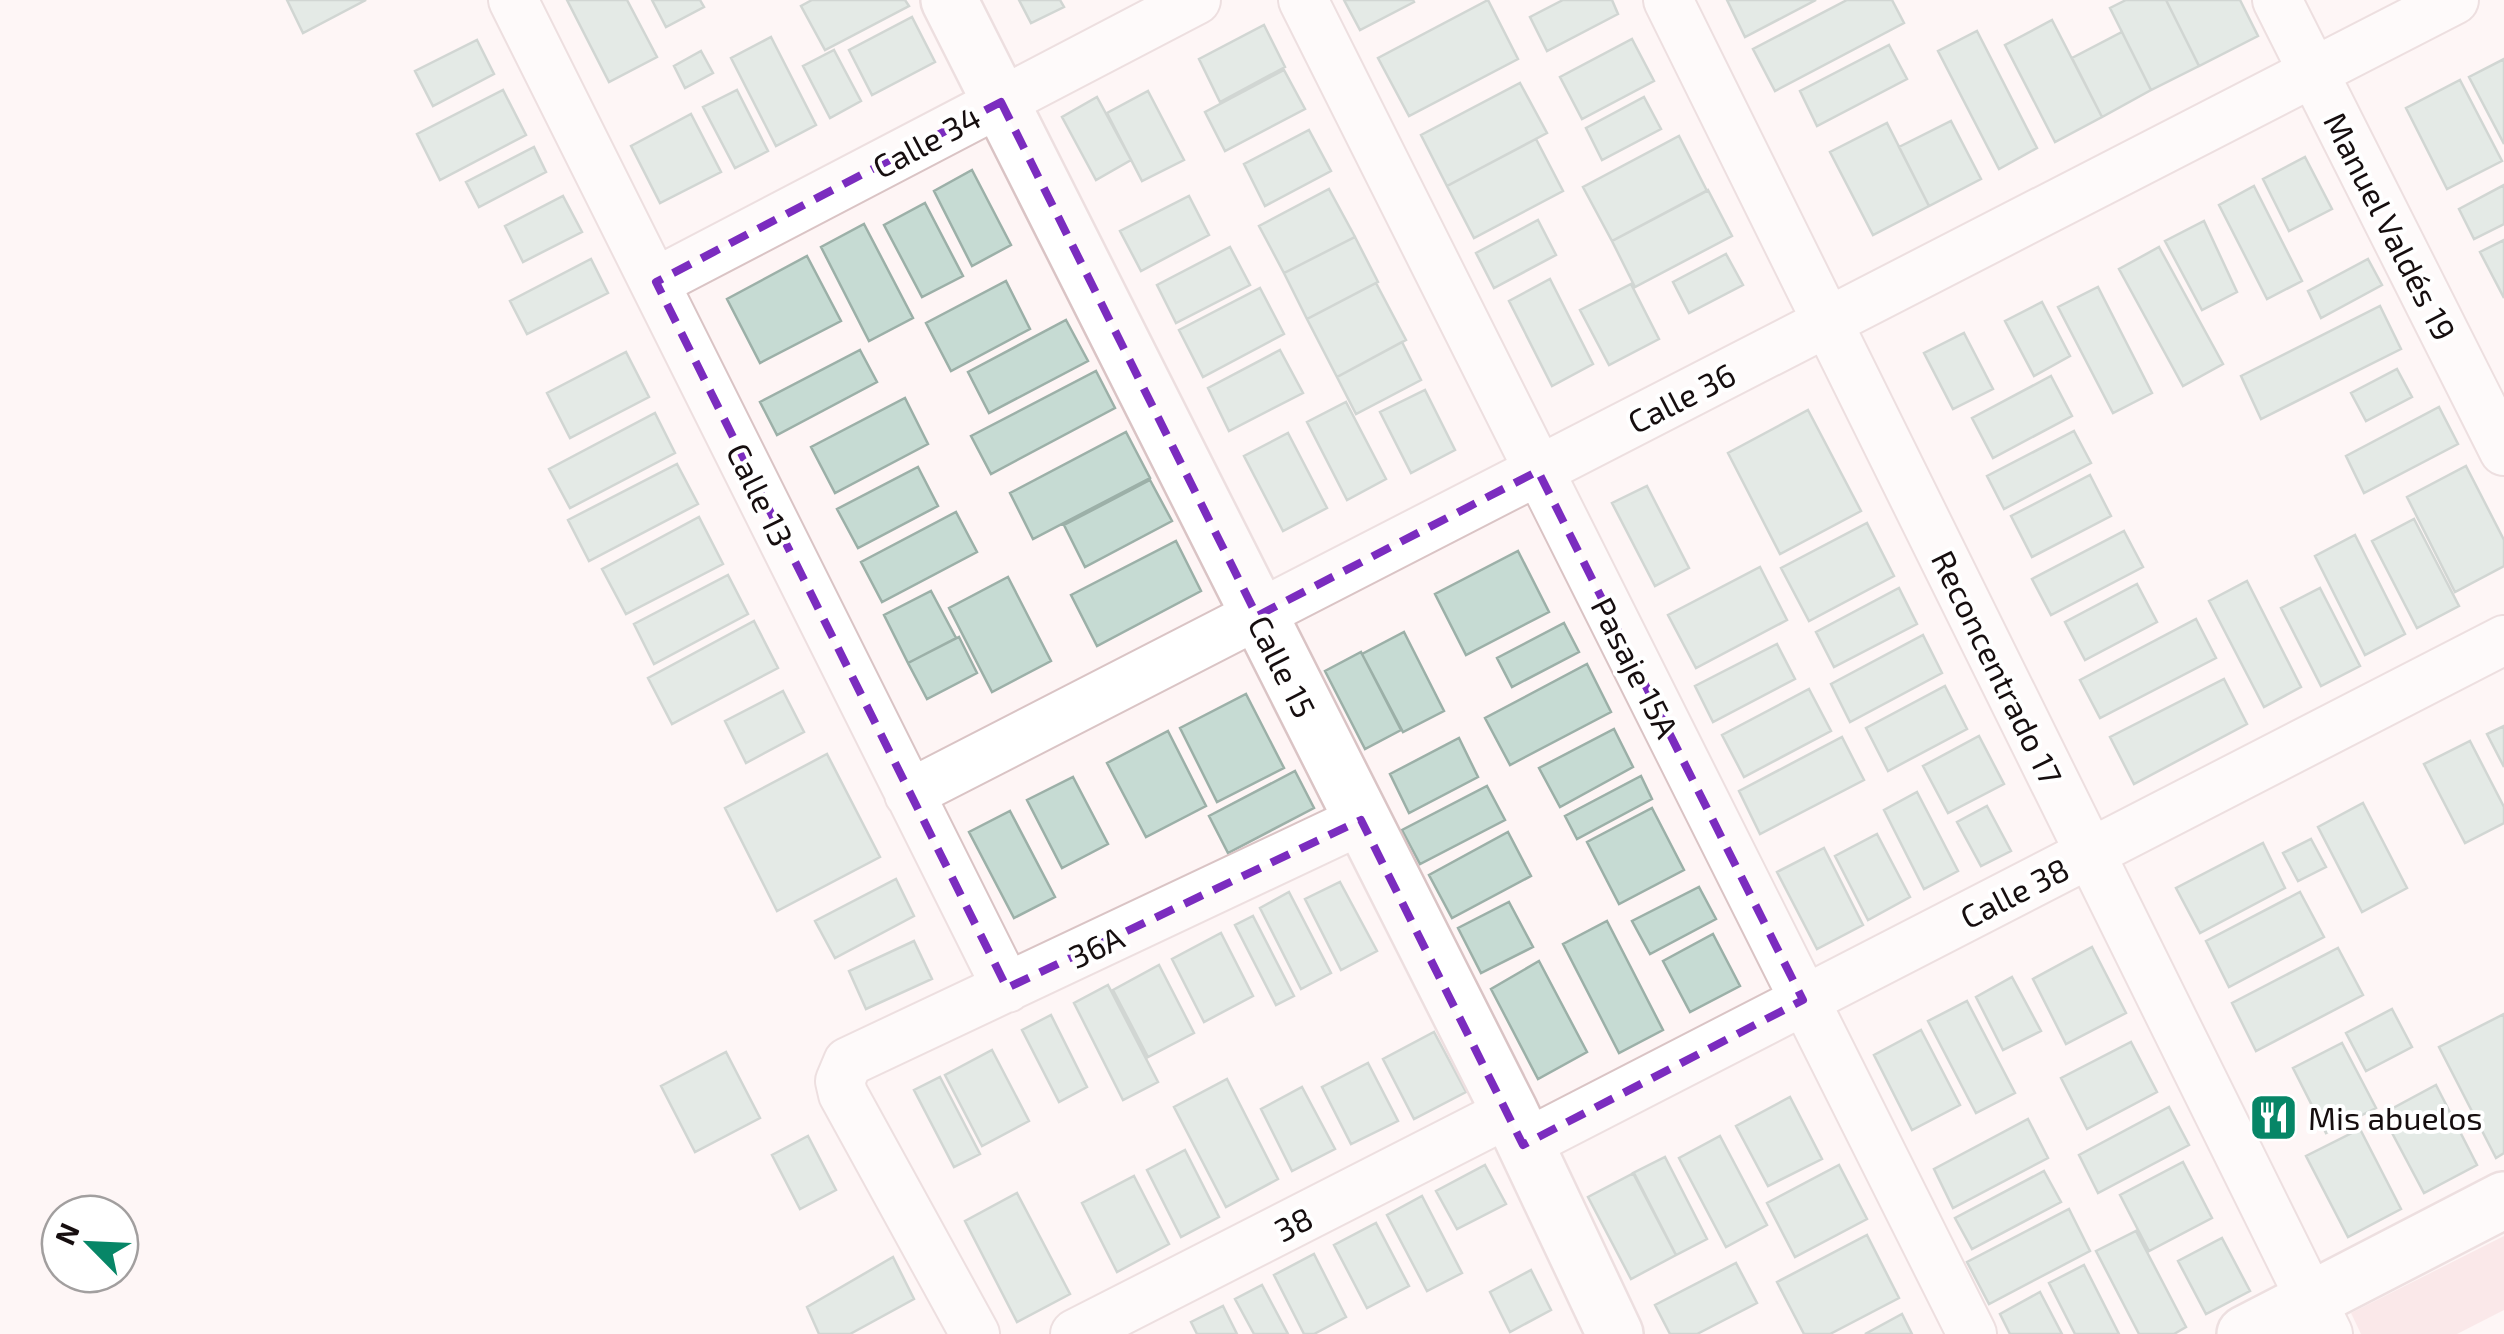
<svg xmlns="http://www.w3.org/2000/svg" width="2504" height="1334" viewBox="0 0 2504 1334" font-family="'Exo 2',sans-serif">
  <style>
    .green { fill: #f7d8da }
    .building { fill: #c6dbd3; stroke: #9cb0a8; stroke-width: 2.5 }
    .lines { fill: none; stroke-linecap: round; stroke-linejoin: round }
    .minor-casing { stroke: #dac4c5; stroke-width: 52 }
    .tertiary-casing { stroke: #dac4c5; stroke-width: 60 }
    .minor { stroke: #fff; stroke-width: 48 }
    .tertiary { stroke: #fff; stroke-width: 55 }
    .marked { fill: none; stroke: #7b2cbf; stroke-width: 8; stroke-dasharray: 20 12; stroke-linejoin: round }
    .labels { text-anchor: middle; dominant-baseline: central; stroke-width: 8; stroke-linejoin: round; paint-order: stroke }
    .street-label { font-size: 32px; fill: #160e0f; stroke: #fff }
    .poi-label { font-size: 32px; fill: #160e0f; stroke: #fff; text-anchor: start }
  </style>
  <rect width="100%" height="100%" fill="#fef5f5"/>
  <!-- green -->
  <path class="green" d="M2504,1236V1310L2457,1334H2361L2351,1313Z"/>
  <!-- building -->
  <path class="building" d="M287,0H366L303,33Z
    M567,0H627L657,57L609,82Z
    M652,0H700L704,7L666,27Z
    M812,0H905L909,6L825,50L801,6Z
    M1019,0H1060L1064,7L1031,23Z
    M1344,0H1413L1414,2L1360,30Z
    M1488,0L1518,59L1409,116L1378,58Z
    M1563,0H1612L1618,14L1547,51L1530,17Z
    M1727,0H1816L1745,37Z
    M1847,0H1892L1904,23L1775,91L1753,49Z
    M2126,0H2166L2199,66L2151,90L2110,8Z
    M2166,0H2240L2258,36L2199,66Z
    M912,17L935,62L872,95L849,50Z
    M2052,20L2102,117L2055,142L2005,45Z
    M1264,25L1285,67L1220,102L1199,59Z
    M1977,31L2037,148L1999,169L1938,51Z
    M2122,32L2151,90L2102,117L2072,58Z
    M771,37L816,125L776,146L731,58Z
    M1632,39L1654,81L1582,119L1560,77Z
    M477,40L494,74L433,106L415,71Z
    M1889,45L1907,79L1817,126L1800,91Z
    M834,50L861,101L830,118L803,66Z
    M701,51L713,73L685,88L674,66Z
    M2504,59V144L2469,77Z
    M1284,70L1305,109L1225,151L1205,112Z
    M2460,80L2502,161L2447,189L2406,108Z
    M1520,83L1547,133L1447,186L1421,135Z
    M503,90L526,135L440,180L417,134Z
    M737,90L768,151L735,168L703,107Z
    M1148,91L1184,160L1142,181L1107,113Z
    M1097,97L1131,160L1096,180L1062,117Z
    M1644,97L1661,129L1602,160L1586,128Z
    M691,114L721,172L660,203L631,146Z
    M1951,121L1981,179L1929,206L1899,147Z
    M1887,123L1929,206L1873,235L1830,152Z
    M1309,130L1331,171L1265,206L1244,164Z
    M1679,136L1707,191L1612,241L1583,187Z
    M1536,139L1563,191L1474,238L1447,186Z
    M534,147L546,172L479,207L466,182Z
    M2305,157L2332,209L2289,231L2263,179Z
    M972,170L1011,245L972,266L934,191Z
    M2504,185V224L2474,239L2459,209Z
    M2254,186L2302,281L2267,299L2219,205Z
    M1329,189L1355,237L1284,273L1259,226Z
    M1708,190L1732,236L1635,287L1612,241Z
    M563,196L582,232L523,262L505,226Z
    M1189,196L1209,235L1141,271L1120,231Z
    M925,203L963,276L922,297L884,225Z
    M1538,220L1556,255L1494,288L1476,253Z
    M2204,221L2237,292L2202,310L2165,241Z
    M864,224L913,318L869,341L821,247Z
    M1355,237L1378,282L1307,319L1284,273Z
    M2504,240V298L2480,252Z
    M1230,247L1250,285L1176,323L1157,285Z
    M2159,247L2223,364L2183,386L2119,269Z
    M1726,254L1743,285L1689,313L1673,282Z
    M807,256L841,321L760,363L727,299Z
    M591,259L608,293L527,334L510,301Z
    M2368,259L2382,285L2321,318L2308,291Z
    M1550,279L1593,364L1552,386L1509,301Z
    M1006,281L1030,329L951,371L926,323Z
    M1376,283L1406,340L1337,377L1307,319Z
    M1631,284L1659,339L1609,365L1580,310Z
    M2098,287L2152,393L2113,413L2058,307Z
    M1260,288L1284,334L1203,377L1179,330Z
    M2042,302L2070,356L2034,376L2005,321Z
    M2380,306L2401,349L2261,419L2241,376Z
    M1066,320L1088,361L989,413L968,372Z
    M1964,333L1993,389L1953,409L1924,353Z
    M1402,342L1421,380L1356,414L1337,377Z
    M860,350L877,382L777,435L760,402Z
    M1280,350L1303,393L1229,431L1208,388Z
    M626,352L649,397L570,438L547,393Z
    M2397,369L2412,397L2366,421L2351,393Z
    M1096,371L1115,408L991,474L971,436Z
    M2051,376L2072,416L1993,458L1972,418Z
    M1425,390L1455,450L1411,473L1380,412Z
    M905,398L928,444L835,493L811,447Z
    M1346,402L1386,479L1347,500L1307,422Z
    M2439,407L2458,444L2364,493L2346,456Z
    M1808,410L1861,511L1780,554L1728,453Z
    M655,413L675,453L570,508L549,469Z
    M2074,431L2091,463L2004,509L1987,476Z
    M1126,432L1150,478L1033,539L1010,493Z
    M1288,433L1327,508L1283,531L1244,456Z
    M677,464L698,504L589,561L568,520Z
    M2466,466L2504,540V566L2455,592L2407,497Z
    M918,467L938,506L858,548L837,509Z
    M2090,475L2111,516L2032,557L2011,516Z
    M1150,480L1172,521L1085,567L1064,525Z
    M1647,486L1689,568L1655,586L1612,503Z
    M956,512L977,552L882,602L861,562Z
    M699,517L723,564L626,614L602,569Z
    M2414,519L2459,606L2417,628L2372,541Z
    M1867,523L1894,576L1809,621L1781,568Z
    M2124,531L2143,567L2051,615L2032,579Z
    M2355,535L2405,634L2365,655L2315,556Z
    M1176,541L1201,591L1097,646L1071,595Z
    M1518,551L1549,612L1466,655L1435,594Z
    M1760,567L1787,620L1696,668L1668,615Z
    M728,575L748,614L654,664L634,624Z
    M1008,577L1051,661L992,692L949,608Z
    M2247,581L2301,687L2264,707L2209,601Z
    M2137,584L2157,622L2085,660L2065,622Z
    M1899,588L1917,624L1834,667L1816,632Z
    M2320,588L2360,666L2321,686L2281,608Z
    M931,591L956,638L908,663L884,615Z
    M2196,619L2216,658L2100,718L2080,680Z
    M754,621L778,668L672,724L648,678Z
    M1564,623L1579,652L1512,687L1497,658Z
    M1404,632L1444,711L1403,732L1362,654Z
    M1923,635L1942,673L1850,722L1831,684Z
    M959,637L977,673L927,699L908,663Z
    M1777,644L1795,679L1713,722L1695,686Z
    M1361,652L1401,730L1365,749L1325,671Z
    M1587,664L1611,712L1510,765L1485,718Z
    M2224,679L2247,724L2134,784L2110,737Z
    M1945,686L1967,729L1888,771L1866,728Z
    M1809,689L1831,731L1744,777L1722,735Z
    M783,691L804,732L746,763L725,721Z
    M1246,694L1284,768L1217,802L1180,728Z
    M2504,726V767L2487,734Z
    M1614,729L1633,767L1560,807L1539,768Z
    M1168,731L1206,806L1146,837L1107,763Z
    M1979,736L2004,784L1948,813L1923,766Z
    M1842,737L1864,780L1760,834L1739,791Z
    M1459,738L1478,777L1409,813L1390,774Z
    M2470,741L2504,807V823L2465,843L2424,764Z
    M827,754L880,857L777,911L725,808Z
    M1295,771L1314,808L1228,853L1209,816Z
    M1641,776L1652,799L1577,839L1565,816Z
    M1073,777L1108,844L1062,868L1027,800Z
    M1487,786L1505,820L1420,864L1402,830Z
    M1917,792L1958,871L1924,889L1884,810Z
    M2363,803L2407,888L2362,912L2318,827Z
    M1987,806L2011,851L1981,866L1957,822Z
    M1652,808L1684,870L1619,904L1587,842Z
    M1010,811L1055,897L1014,918L969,832Z
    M1508,832L1531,876L1452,918L1429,875Z
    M1877,834L1910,897L1868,920L1835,856Z
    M2311,839L2326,867L2298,881L2283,853Z
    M2263,843L2285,888L2200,933L2176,888Z
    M1824,848L1863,925L1817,949L1777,872Z
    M896,879L914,916L835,958L815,921Z
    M1340,882L1377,951L1341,970L1305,899Z
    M1699,887L1716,919L1650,954L1632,921Z
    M1289,892L1331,973L1301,989L1260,908Z
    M2300,892L2324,937L2229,987L2206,941Z
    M1509,902L1533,947L1481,973L1458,928Z
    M1253,916L1294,996L1276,1005L1235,925Z
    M1607,921L1663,1030L1619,1053L1563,944Z
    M1221,933L1253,996L1204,1022L1172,959Z
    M1713,934L1740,986L1690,1012L1663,961Z
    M914,941L932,979L866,1009L849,971Z
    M2092,947L2126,1013L2066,1044L2033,979Z
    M2338,948L2363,995L2256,1051L2232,1003Z
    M1539,961L1587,1052L1538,1079L1491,989Z
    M1159,965L1194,1033L1148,1057L1113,990Z
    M2012,977L2041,1031L2003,1050L1976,997Z
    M1108,985L1158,1082L1123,1100L1074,1003Z
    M1967,1001L2015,1093L1976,1113L1928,1021Z
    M2392,1009L2412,1047L2366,1071L2346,1033Z
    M2504,1014V1153L2496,1158L2439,1047Z
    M1051,1015L1087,1087L1059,1102L1022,1030Z
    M1921,1030L1960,1105L1912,1130L1874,1055Z
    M1434,1032L1466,1092L1414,1119L1383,1059Z
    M2131,1042L2157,1092L2087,1129L2061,1078Z
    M2342,1043L2376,1108L2326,1133L2293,1068Z
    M992,1050L1029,1121L982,1146L945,1075Z
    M726,1052L760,1118L695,1152L661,1086Z
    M1368,1063L1398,1121L1351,1144L1322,1087Z
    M940,1077L980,1154L954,1167L914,1090Z
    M1227,1079L1278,1179L1226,1207L1174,1107Z
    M2436,1085L2477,1165L2424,1193L2382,1114Z
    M1302,1087L1335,1149L1292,1171L1261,1109Z
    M1790,1097L1822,1159L1768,1186L1736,1126Z
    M2169,1107L2189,1145L2098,1193L2079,1155Z
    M2028,1119L2048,1158L1953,1208L1934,1169Z
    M2360,1129L2401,1209L2348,1237L2306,1156Z
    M808,1136L836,1190L800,1209L772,1155Z
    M1720,1136L1767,1225L1726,1247L1679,1158Z
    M1185,1150L1219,1217L1181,1237L1147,1170Z
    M1665,1157L1707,1239L1676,1255L1633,1173Z
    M2183,1162L2212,1218L2149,1251L2120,1195Z
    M1485,1165L1506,1204L1457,1229L1436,1191Z
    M1839,1165L1867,1219L1795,1257L1767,1203Z
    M2044,1171L2061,1202L1972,1249L1955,1218Z
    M1634,1173L1676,1255L1631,1279L1588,1197Z
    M1134,1176L1169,1244L1117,1272L1082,1203Z
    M1017,1193L1070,1294L1017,1322L965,1221Z
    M1422,1196L1462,1273L1427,1291L1387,1215Z
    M2069,1209L2090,1251L1989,1304L1967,1262Z
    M1376,1223L1409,1286L1367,1308L1334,1245Z
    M2136,1231L2186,1327L2174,1334H2139L2096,1251Z
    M1867,1235L1899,1298L1830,1334H1804L1777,1282Z
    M2222,1238L2250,1291L2206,1314L2178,1261Z
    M1314,1254L1346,1317L1314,1334H1304L1274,1275Z
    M893,1257L914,1299L850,1334H819L807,1307Z
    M1736,1263L1757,1303L1697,1334H1670L1655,1305Z
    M2084,1265L2119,1334H2075L2049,1283Z
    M1531,1270L1551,1310L1510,1332L1490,1292Z
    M1262,1285L1288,1334H1254L1235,1299Z
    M2040,1292L2062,1334H2010L2000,1314Z
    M1223,1306L1237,1334H1197L1191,1322Z
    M1902,1314L1912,1334H1865Z"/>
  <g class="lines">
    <defs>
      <path id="minor" d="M513,0L1007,988
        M1303,0L1972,1334
        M1668,0L2328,1334
        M2277,0L2504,451
        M656,282L1196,0
        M909,794L2454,0
        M1523,1145L2504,640
        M975,1334L843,1094L840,1081L848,1062L1361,820
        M1075,1334L1510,1112"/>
      <path id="tertiary" d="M949,0L1510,1112L1615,1334
        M2245,1334L2504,1200"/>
    </defs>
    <!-- minor casing -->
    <use href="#minor" class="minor-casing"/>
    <!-- tertiary casing -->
    <use href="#tertiary" class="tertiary-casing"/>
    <!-- minor -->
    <use href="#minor" class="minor"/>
    <!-- tertiary -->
    <use href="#tertiary" class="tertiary"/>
  </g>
  <!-- marked area -->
  <path d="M0 0H2504V1334H0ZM1001,102L1257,616L1538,471L1803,1000L1523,1145L1361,820L1007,988L656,282Z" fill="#fef5f5" fill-opacity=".55" fill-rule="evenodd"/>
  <path class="marked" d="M1001,102L1257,616L1538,471L1803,1000L1523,1145L1361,820L1007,988L656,282Z"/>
  <!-- icons -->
  <defs>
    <symbol id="restaurant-square" viewBox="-11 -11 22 22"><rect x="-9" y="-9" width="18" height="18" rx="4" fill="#078667" stroke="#fff"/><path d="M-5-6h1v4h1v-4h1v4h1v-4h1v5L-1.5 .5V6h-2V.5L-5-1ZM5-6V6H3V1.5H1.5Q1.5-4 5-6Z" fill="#fff"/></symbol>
  </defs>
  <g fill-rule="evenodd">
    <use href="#restaurant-square" x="2246" y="1090" width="55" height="55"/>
  </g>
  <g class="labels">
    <!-- street labels -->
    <g class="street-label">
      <text transform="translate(926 141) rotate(-28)">Calle 34</text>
      <text transform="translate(2391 226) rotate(63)">Manuel Valdés 19</text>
      <text transform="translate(1681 397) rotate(-27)">Calle 36</text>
      <text transform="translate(761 494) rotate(64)">Calle 13</text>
      <text transform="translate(1283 666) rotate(63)">Calle 15</text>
      <text transform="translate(1636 667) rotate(63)">Pasaje 15A</text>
      <text transform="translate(1998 667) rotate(64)">Reconcentrado 17</text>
      <text transform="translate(2014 892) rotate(-27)">Calle 38</text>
      <text transform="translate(1096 946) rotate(-25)">36A</text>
      <text transform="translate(1293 1223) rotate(-27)">38</text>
    </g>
    <!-- poi labels -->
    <g class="poi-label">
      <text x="2308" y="1117">Mis abuelos</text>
    </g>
  </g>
  <!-- north arrow -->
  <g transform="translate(90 1244) rotate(294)"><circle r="48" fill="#ffffff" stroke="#a29f9f" stroke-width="2.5"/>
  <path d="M0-8L18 38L0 25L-18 38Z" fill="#078667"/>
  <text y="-15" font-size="28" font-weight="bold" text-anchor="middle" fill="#160e0f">N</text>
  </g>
</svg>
